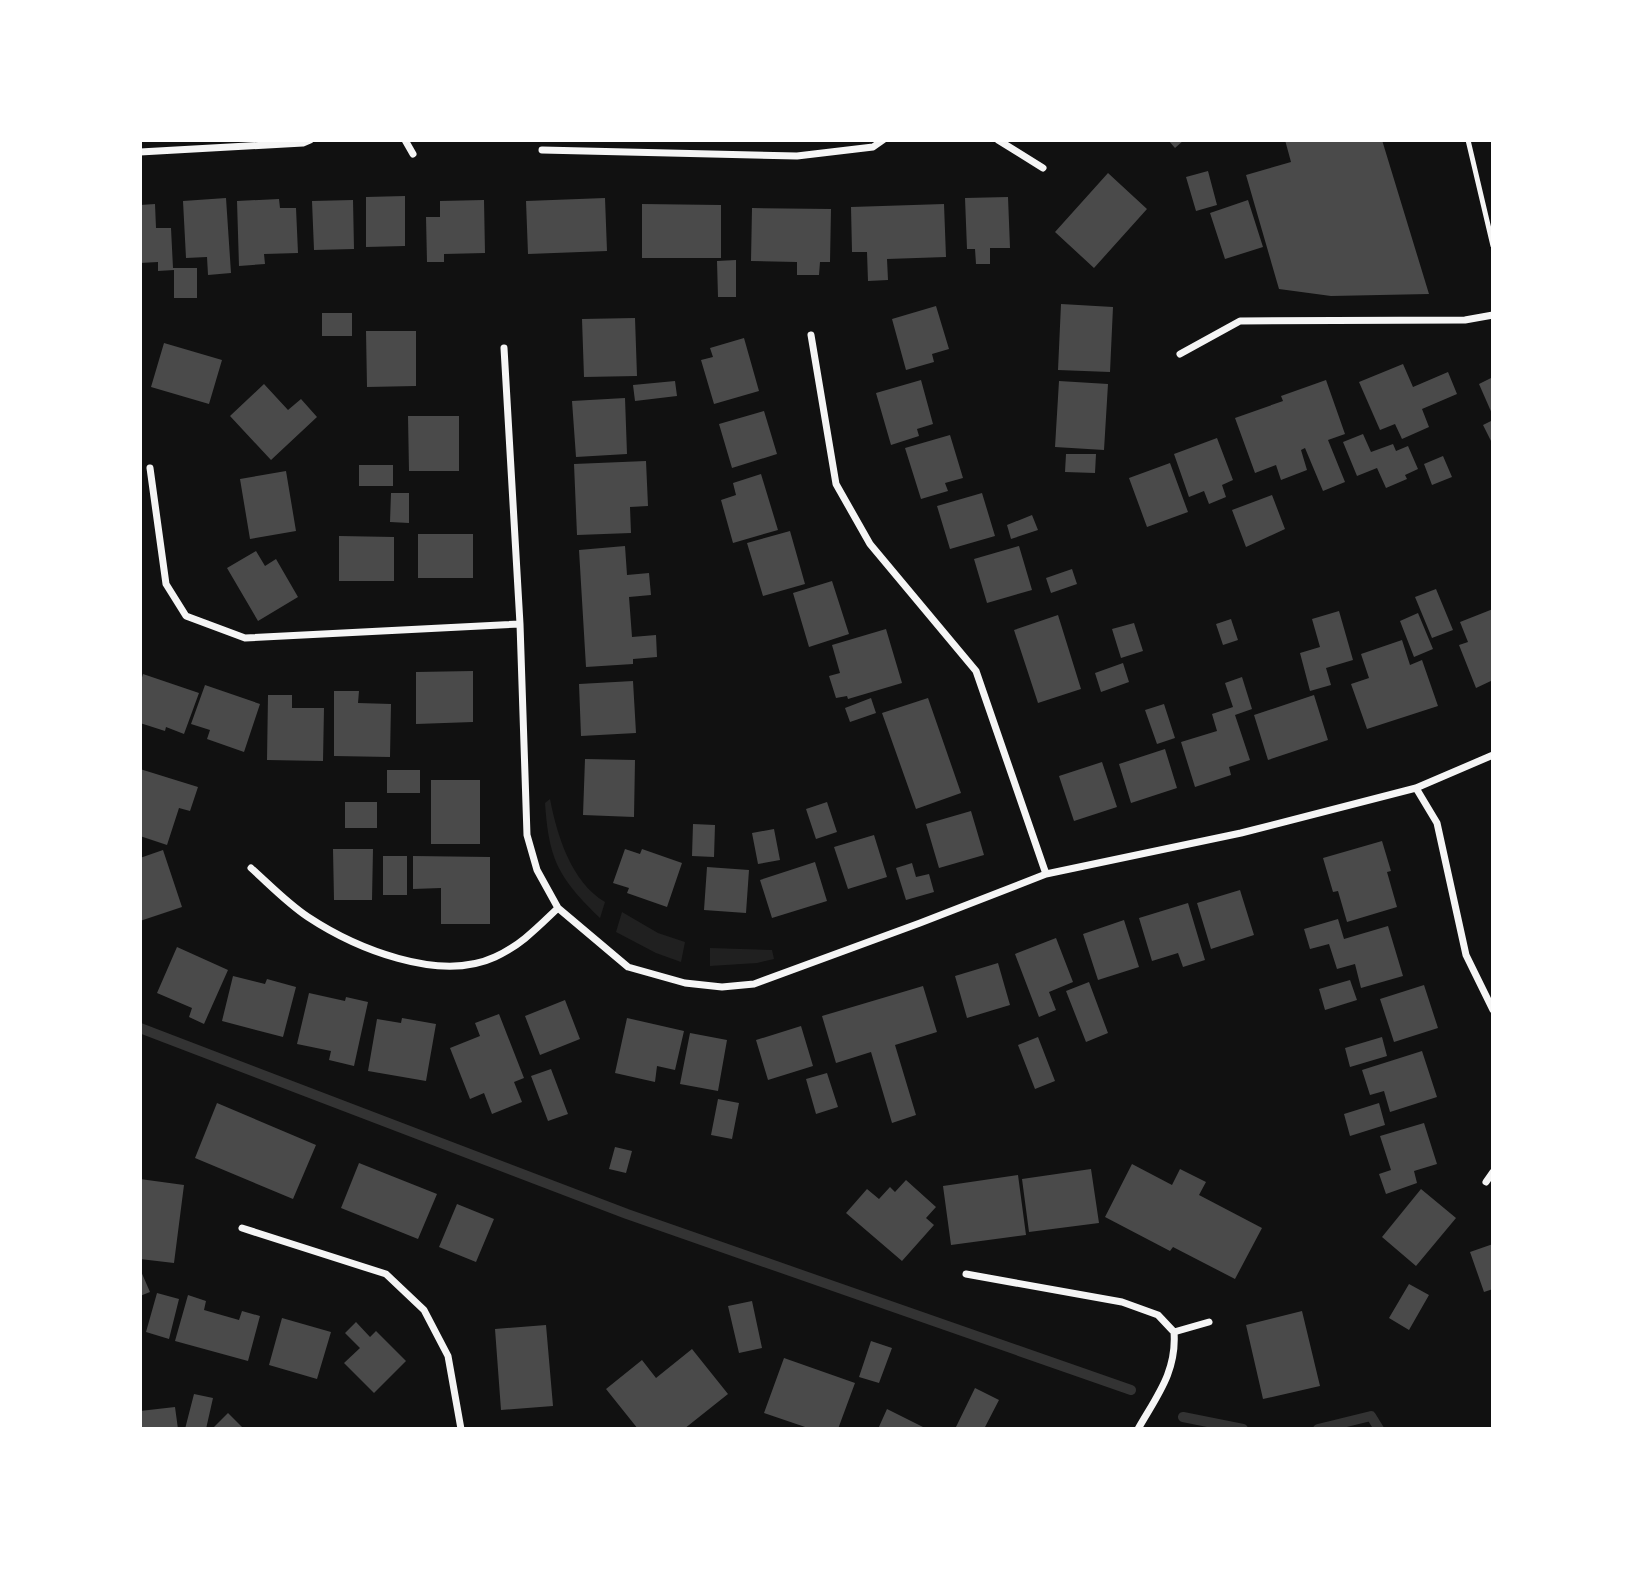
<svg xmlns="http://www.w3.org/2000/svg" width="1633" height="1569" viewBox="0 0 1633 1569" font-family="'Roboto Condensed',sans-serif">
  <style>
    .green { fill: #202020 }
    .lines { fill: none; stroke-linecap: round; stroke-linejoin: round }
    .stream { stroke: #333; stroke-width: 10 }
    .building { fill: #4a4a4a }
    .service { stroke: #f5f5f5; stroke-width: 5 }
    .minor { stroke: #f5f5f5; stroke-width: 7 }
  </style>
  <rect width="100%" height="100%" fill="#111"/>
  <!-- green -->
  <path class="green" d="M550,799C557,835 571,882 605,902L600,918C559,878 549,861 545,803Z
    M622,912L658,933L685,942L681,962L656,953L616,932Z
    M710,948L772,950L774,959L757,963L710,966Z"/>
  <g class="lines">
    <!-- stream -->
    <path class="stream" d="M140,1028L627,1214L1131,1390
      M1183,1417L1243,1429
      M1318,1429L1371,1416L1379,1429"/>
  </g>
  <!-- building -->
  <path class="building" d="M1168,140H1184L1175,148Z
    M1285,140H1382L1429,294L1331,296L1279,289L1246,175L1291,162Z
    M1208,171L1217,205L1196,211L1186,177Z
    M1108,173L1147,209L1094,268L1055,232Z
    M405,196V246L366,247V197Z
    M1008,197L1010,248H990V264H976L975,249H967L965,198Z
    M226,198L231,273L208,275L207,257L186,258L183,201Z
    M605,198L607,251L528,254L526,201Z
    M279,199L280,208H296L298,253L264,254L265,264L239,266L237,201Z
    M353,200L354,249L314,250L312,201Z
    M484,200L485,253L444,254V262H427L426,217H440V201Z
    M1248,200L1263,247L1225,259L1210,213Z
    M155,204L156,228H171L173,268H197V298H174V270L158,271V262L140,263V205Z
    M642,204L721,205V258H642Z
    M944,204L946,257L887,259L888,280L868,281L867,252H852L851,207Z
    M752,208L831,209L830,262H820L819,275H797V262L751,261Z
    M736,260V297H718L717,261Z
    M1061,304L1113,307L1110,372L1058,370Z
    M936,306L949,349L932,354L934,362L906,370L892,319Z
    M322,313H352V336H322Z
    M635,318L637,376L584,377L582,319Z
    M366,331H416V386L367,387Z
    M744,338L759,391L714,404L701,360L713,357L710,348Z
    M164,343L222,360L209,404L151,387Z
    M1403,364L1413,387L1448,372L1457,394L1422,409L1429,427L1402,439L1395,424L1380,430L1359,382Z
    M1493,377V416L1479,384Z
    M921,380L933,424L917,429L919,436L891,445L876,393Z
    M1326,380L1345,434L1328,440L1345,482L1323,491L1305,448L1301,450L1307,470L1281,480L1276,465L1255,473L1235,418L1283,401L1281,396Z
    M675,381L677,396L635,401L633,385Z
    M1059,381L1108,384L1104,450L1055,447Z
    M264,384L288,410L301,399L317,417L271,460L230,416Z
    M625,398L627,454L576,457L572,401Z
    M764,411L777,454L732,468L719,424Z
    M408,416H459V471H409Z
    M1493,420V445L1483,425Z
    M1363,434L1371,452L1393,444L1396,451L1408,446L1418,469L1405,475L1407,479L1386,488L1377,468L1357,476L1343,442Z
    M950,435L963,478L945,483L948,491L921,499L905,448Z
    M1217,438L1233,480L1222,485L1226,497L1209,504L1204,491L1189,497L1174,454Z
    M1066,454H1096L1095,473L1065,472Z
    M1443,456L1452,477L1432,485L1424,464Z
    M646,461L648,506L630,507L631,533L577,535L574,464Z
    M1170,463L1188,512L1147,527L1129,478Z
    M359,465H393V486H359Z
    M286,471L296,531L250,539L240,479Z
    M761,474L778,530L733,543L721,500L736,495L733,483Z
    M391,493H409V523L390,522Z
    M982,493L995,536L950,549L937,506Z
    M1272,495L1285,529L1246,547L1232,510Z
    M1032,515L1038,530L1011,539L1007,525Z
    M790,531L805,584L763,596L747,543Z
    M418,534H473V578H418Z
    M339,536L394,537V581H339Z
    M625,546L627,575L649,573L651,595L629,597L632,637L656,635L657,657L633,659V664L586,667L579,550Z
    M1019,546L1032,590L987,603L974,559Z
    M256,551L265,566L276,559L298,597L258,621L227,568Z
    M1072,569L1077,584L1051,593L1046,578Z
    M832,581L849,634L809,647L793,593Z
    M1436,589L1453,630L1432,638L1415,597Z
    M1493,609V680L1476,688L1459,645L1468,642L1460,622Z
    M1339,611L1353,660L1326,668L1331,685L1310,691L1300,653L1320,647L1312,619Z
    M1418,613L1433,649L1414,657L1400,621Z
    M1058,615L1081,689L1038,703L1014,630Z
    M1231,619L1238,640L1223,645L1216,624Z
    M1134,623L1143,651L1121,658L1112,629Z
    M886,629L902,683L848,699L847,696L836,698L829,676L840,673L832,645Z
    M1402,640L1410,665L1422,660L1438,706L1367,729L1351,684L1369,678L1361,654Z
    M1123,663L1129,682L1101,692L1095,673Z
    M473,671V722L416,724V672Z
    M143,674L199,693L184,734L166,727L165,731L140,723V684Z
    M1242,677L1252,709L1235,715L1250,760L1229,767L1231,775L1195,787L1181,742L1217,731L1212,714L1233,707L1225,683Z
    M633,681L636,733L581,736L579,684Z
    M205,685L260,704L244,752L207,739L210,730L191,724Z
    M334,691H359L358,703L391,704L390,757L334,756Z
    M268,695H292V708H324L323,761L267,760Z
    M1314,695L1328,740L1268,760L1254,715Z
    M871,698L876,713L850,722L845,708Z
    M928,698L961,793L916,809L882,713Z
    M1164,704L1175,738L1157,744L1145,710Z
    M1165,749L1177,788L1131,803L1119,764Z
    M585,759L635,760L634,817L583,815Z
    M1102,762L1117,807L1074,821L1059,776Z
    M140,769L198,787L190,811L179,808L167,845L140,836Z
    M387,770H420V793H387Z
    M431,780H480V844H431Z
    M345,802H377V828H345Z
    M827,802L837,832L816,839L806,809Z
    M971,811L984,855L939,868L926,824Z
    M693,824L715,825L714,857L692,856Z
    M774,829L780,860L758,864L752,833Z
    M874,835L887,877L848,889L834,847Z
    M1382,841L1391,871L1387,872L1397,907L1347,922L1338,891L1333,892L1323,858Z
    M333,849H373L372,900H334Z
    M625,849L640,854L642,849L682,863L667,907L627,893L629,888L613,883Z
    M163,850L182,907L140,921V858Z
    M383,856H407V895H383Z
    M413,856L490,857V924H441V888L413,889Z
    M815,862L827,901L772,918L760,880Z
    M912,863L916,877L929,874L934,892L906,900L896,868Z
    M707,867L749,870L746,913L704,910Z
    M1240,890L1254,935L1211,949L1197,903Z
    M1188,903L1205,960L1183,967L1178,953L1152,961L1139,918Z
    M1338,919L1344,939L1388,926L1403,976L1361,988L1355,964L1337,969L1329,944L1310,949L1304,929Z
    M1124,920L1139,967L1098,980L1083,934Z
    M1056,938L1073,982L1049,992L1056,1010L1039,1017L1015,954Z
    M177,947L228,970L204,1024L189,1017L192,1008L157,993Z
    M998,963L1010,1005L967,1018L955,976Z
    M233,976L265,984L267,979L296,987L283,1037L222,1021Z
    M1350,980L1357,1000L1325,1010L1319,989Z
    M1089,982L1108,1033L1086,1042L1066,991Z
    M1424,985L1438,1028L1394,1042L1380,999Z
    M923,986L937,1032L895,1045L916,1115L892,1123L871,1052L836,1063L822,1016Z
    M309,993L345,1001L346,997L368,1002L354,1066L329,1060L331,1051L297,1044Z
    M565,1000L580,1039L540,1055L525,1016Z
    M499,1014L524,1078L514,1082L522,1102L492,1114L484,1093L470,1099L450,1048L480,1036L475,1023Z
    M402,1018L436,1024L426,1081L368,1071L377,1019L401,1023Z
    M627,1018L684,1031L675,1070L657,1066L655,1082L615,1073Z
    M801,1026L813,1066L768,1080L756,1040Z
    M690,1033L727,1040L718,1091L680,1084Z
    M1038,1037L1055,1081L1035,1089L1018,1045Z
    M1382,1037L1387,1056L1350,1067L1345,1048Z
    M1422,1051L1437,1097L1390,1112L1384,1091L1370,1095L1362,1070Z
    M551,1069L568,1114L548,1121L531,1076Z
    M827,1073L838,1107L816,1114L806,1079Z
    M718,1099L739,1103L732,1139L711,1135Z
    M217,1103L316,1145L293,1199L195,1158Z
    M1379,1103L1385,1125L1350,1136L1344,1114Z
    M1424,1123L1437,1164L1414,1171L1417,1183L1386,1194L1379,1174L1391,1170L1380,1136Z
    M615,1147L632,1151L626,1173L609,1169Z
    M359,1163L437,1194L418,1239L341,1208Z
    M1132,1164L1172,1185L1180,1169L1206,1182L1199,1195L1262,1228L1235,1279L1173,1247L1170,1251L1105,1217Z
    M1091,1169L1099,1223L1029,1232L1022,1179Z
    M1018,1175L1026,1235L951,1245L943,1186Z
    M140,1179L184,1185L174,1263L140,1259Z
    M906,1180L936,1207L926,1218L934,1225L902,1261L846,1213L867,1189L879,1199L890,1187L895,1192Z
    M1421,1189L1456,1218L1416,1266L1382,1237Z
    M457,1204L494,1219L476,1262L439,1247Z
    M1493,1244V1289L1484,1292L1470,1252Z
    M140,1269L150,1292L140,1296Z
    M1409,1284L1429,1295L1409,1330L1389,1318Z
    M157,1293L179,1299L169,1339L146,1332Z
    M188,1295L206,1301L204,1310L239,1320L242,1311L260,1316L248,1361L175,1341Z
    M752,1301L762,1348L739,1353L728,1306Z
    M1302,1311L1320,1386L1263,1399L1246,1325Z
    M282,1318L331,1332L317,1379L269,1365Z
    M356,1322L370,1337L376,1331L406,1361L374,1393L344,1363L360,1348L345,1333Z
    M546,1325L553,1406L501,1410L495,1329Z
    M871,1341L892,1348L879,1383L859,1377Z
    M692,1349L728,1394L684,1429H638L606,1389L642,1360L656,1378Z
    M784,1358L855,1383L838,1429H811L764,1413Z
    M975,1388L999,1400L984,1429H955Z
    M194,1394L213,1398L206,1429H185Z
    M175,1407L178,1429H140V1411Z
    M887,1409L927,1429H878Z
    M228,1413L244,1429H212Z"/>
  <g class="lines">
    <!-- service -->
    <path class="service" d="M1468,140L1493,246"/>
    <!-- minor -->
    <path class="minor" d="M405,140L413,154
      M998,140L1043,168
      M542,150L797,156L873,147L883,140
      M140,152L303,143L310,140
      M811,335L836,484L870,544L976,671L1046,874
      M504,348L520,624L527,835L537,870L558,908L628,967L685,983L722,987L754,984L920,923L1046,874L1241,833L1416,788L1493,755
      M1180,354L1240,321L1465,320L1493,315
      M150,468L166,584L186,616L245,638L520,624
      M1416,788L1437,823L1466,955L1493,1010
      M251,868C269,884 287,903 308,917C355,948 439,983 495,957C520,946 538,927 558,908
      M1486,1182L1493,1172
      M242,1228L386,1274L424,1310L448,1356L461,1429
      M966,1274L1122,1302L1158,1315L1174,1332C1177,1372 1156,1397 1138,1429
      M1174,1332L1209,1322"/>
  </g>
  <!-- border -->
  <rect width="1633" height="1569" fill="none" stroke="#ffffff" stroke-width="284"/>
</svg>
